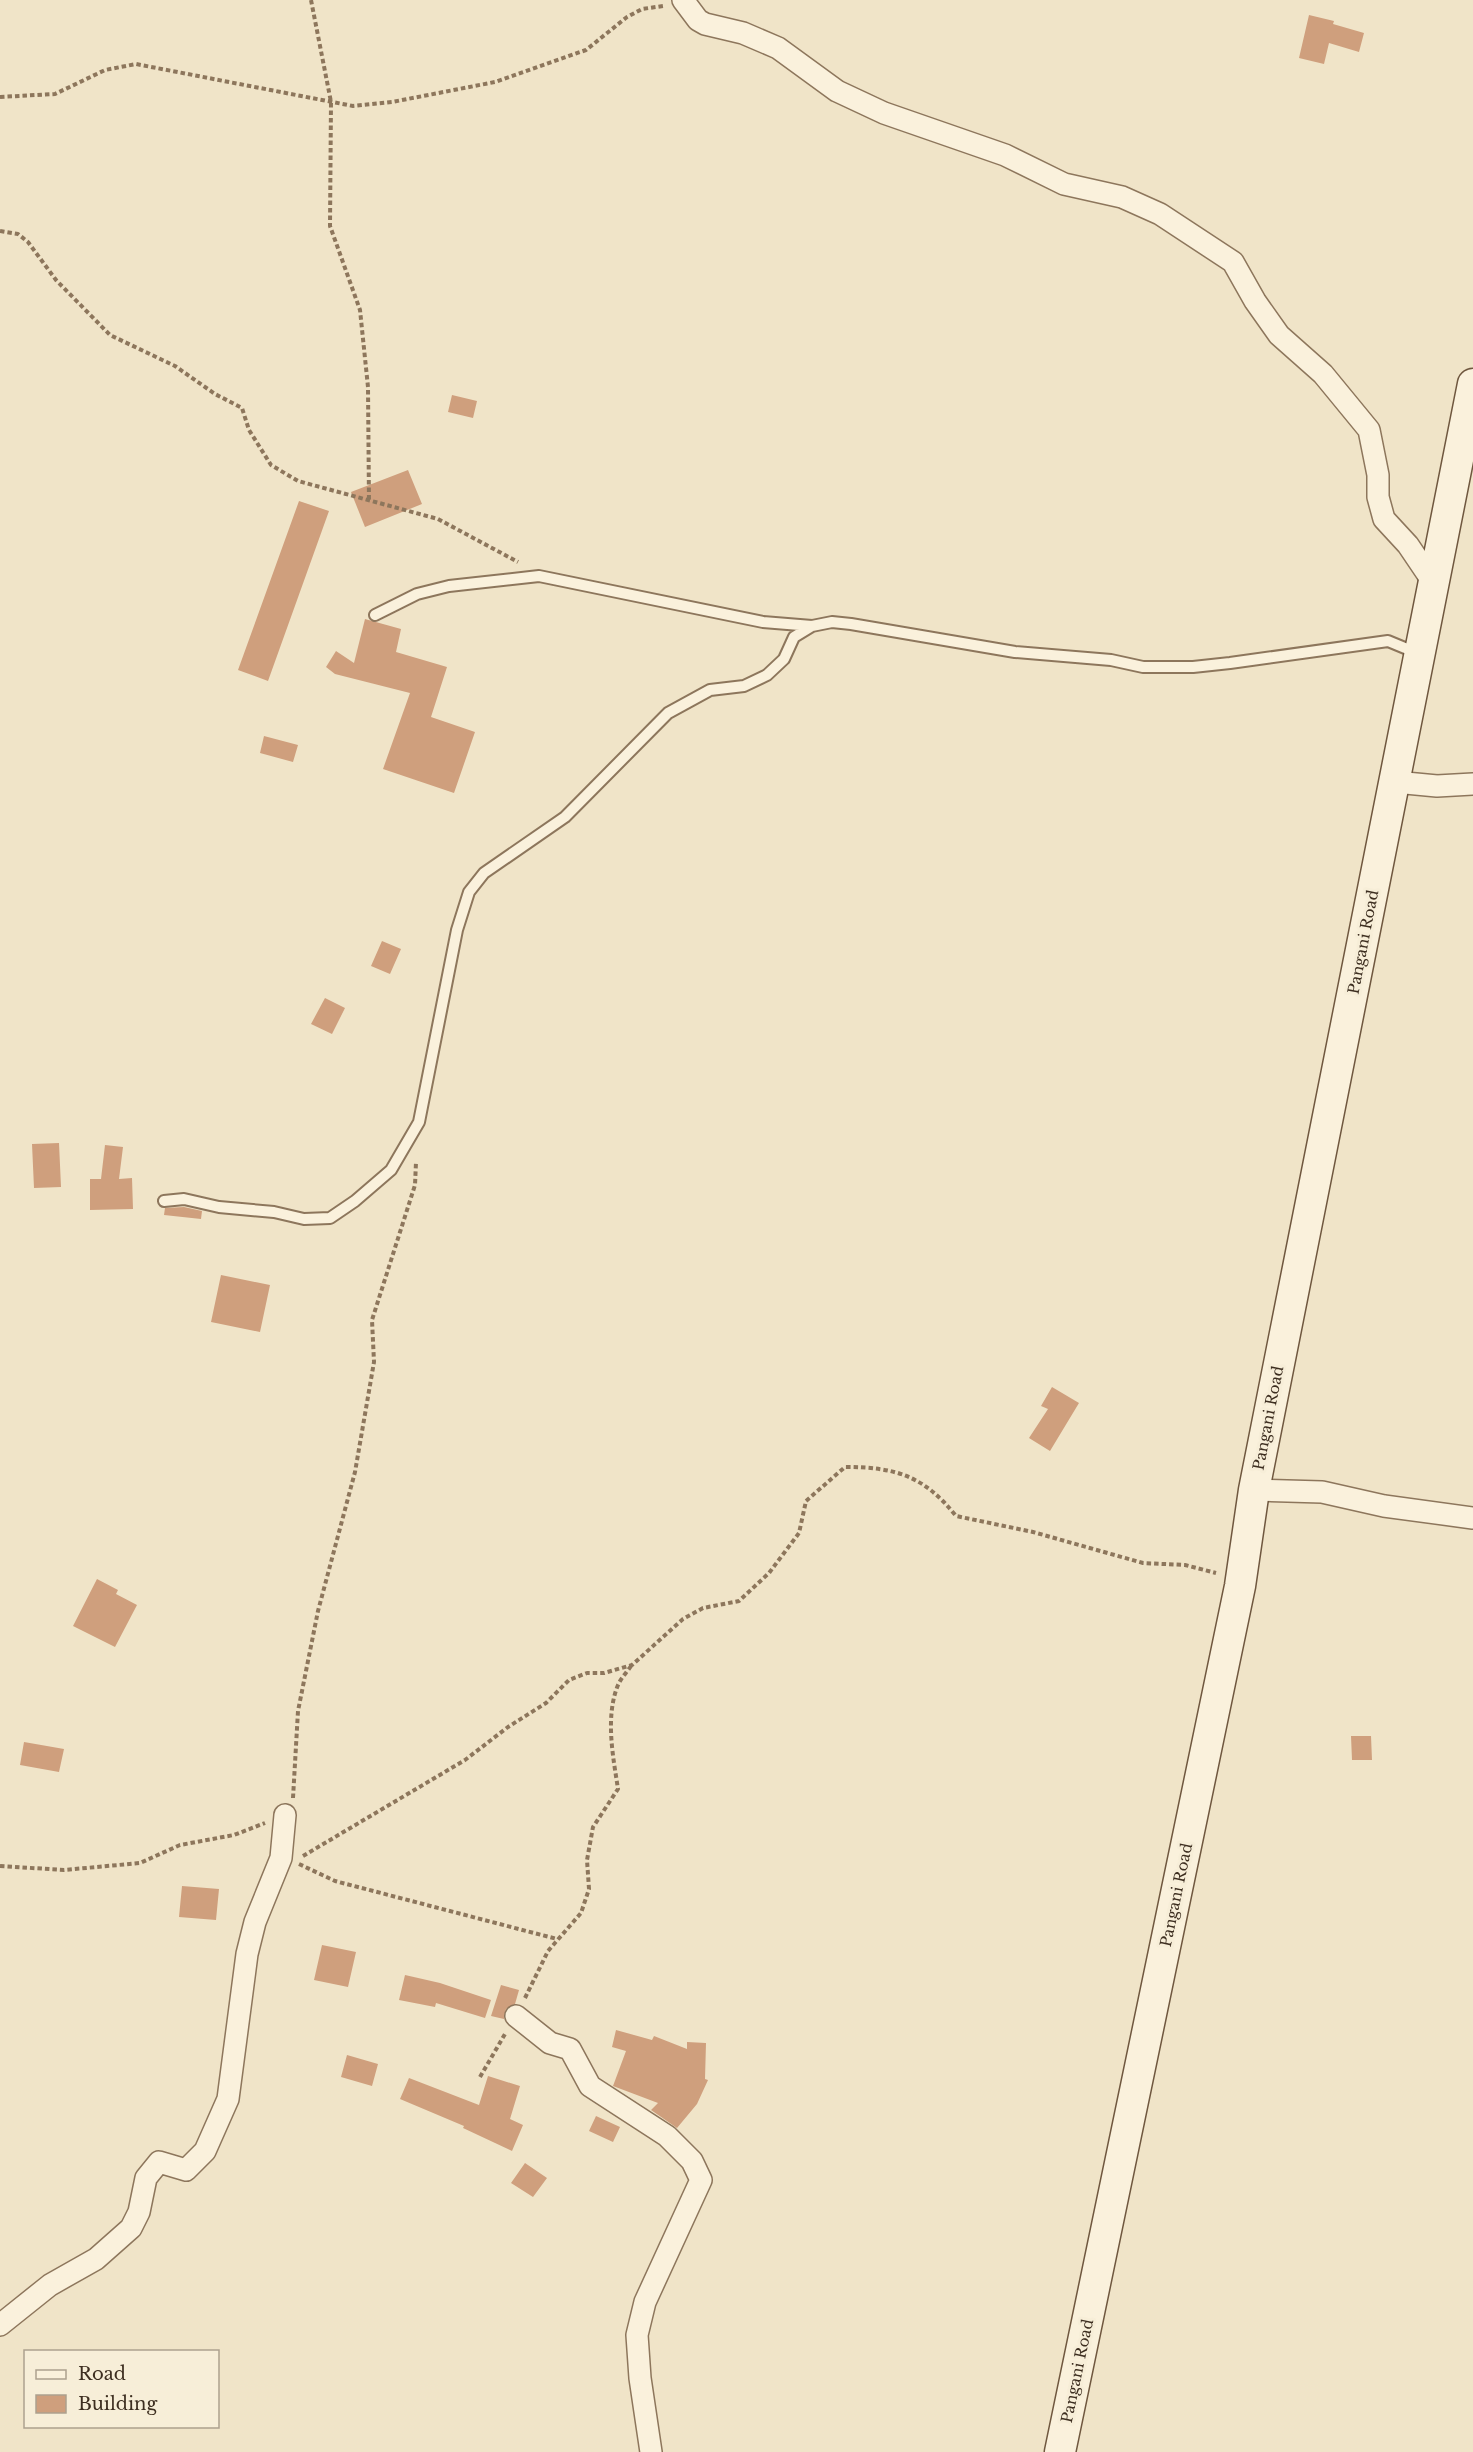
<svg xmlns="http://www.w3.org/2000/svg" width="1473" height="2452" viewBox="0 0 1473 2452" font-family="'Libre Baskerville',serif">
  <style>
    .building { fill: #cf9f7d }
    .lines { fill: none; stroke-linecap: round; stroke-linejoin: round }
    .service-casing { stroke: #8d765c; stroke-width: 14 }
    .minor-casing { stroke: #8d765c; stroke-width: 24 }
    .secondary-casing { stroke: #6f573f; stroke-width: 33 }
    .path { stroke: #8d765c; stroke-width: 4; stroke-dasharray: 4.5 3; stroke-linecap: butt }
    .service { stroke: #faf1dc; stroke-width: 10 }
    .minor { stroke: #faf1dc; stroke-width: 21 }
    .secondary { stroke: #faf1dc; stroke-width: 30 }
    .labels { text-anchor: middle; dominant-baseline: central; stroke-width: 6; stroke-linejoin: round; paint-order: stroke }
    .street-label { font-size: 15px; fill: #3d2e20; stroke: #f7eed8 }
  </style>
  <rect width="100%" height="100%" fill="#f0e4c8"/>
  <!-- building -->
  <path class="building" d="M1309,15L1334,21L1333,24L1364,33L1359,52L1329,43L1324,64L1299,58Z
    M452,395L477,401L473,418L448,412Z
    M408,470L422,504L365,527L351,492Z
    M299,501L329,511L268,681L238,670Z
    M365,619L401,629L396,652L447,667L431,717L475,732L454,793L383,769L410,693L335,674L326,667L336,651L354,663Z
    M264,736L298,745L293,762L260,753Z
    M382,941L401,949L390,974L371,966Z
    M325,998L345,1008L332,1034L311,1024Z
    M59,1143L61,1187L34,1188L32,1144Z
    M105,1145L123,1147L119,1179L132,1178L133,1209L90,1210V1179H101Z
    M184,1207L202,1211L201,1219L164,1215L165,1208Z
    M221,1275L270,1285L260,1332L211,1322Z
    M1052,1387L1079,1403L1050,1451L1029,1438L1048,1409L1041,1406Z
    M97,1579L118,1590L116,1594L137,1605L115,1647L73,1626Z
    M1351,1736H1371L1372,1760H1352Z
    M24,1742L64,1749L59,1772L20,1765Z
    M182,1886L219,1889L216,1920L179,1917Z
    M322,1945L356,1952L348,1987L314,1980Z
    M405,1975L440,1983L491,2000L485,2018L436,2003L435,2007L399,2000Z
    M501,1985L519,1990L515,2004L506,2009L504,2019L491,2016Z
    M616,2030L652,2040L654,2036L687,2049V2042L706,2043L705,2079L708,2080L697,2104L677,2128L651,2110L658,2103L613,2086L626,2051L612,2047Z
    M347,2055L378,2064L372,2086L341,2077Z
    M488,2076L520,2086L510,2119L523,2125L512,2151L463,2128L464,2126L400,2099L409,2078L479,2105Z
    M596,2116L620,2127L613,2142L589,2131Z
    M525,2163L547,2178L533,2197L511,2183Z"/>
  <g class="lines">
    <defs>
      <path id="service" d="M375,615L417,594L449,586L539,576L763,622L812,626
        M164,1201L184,1199L219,1207L274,1212L304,1219L330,1218L355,1201L391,1170L419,1122L457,930L469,892L484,873L565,817L668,713L710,690L744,686L767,675L784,659L794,637L812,626L832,622L851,624L1015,652L1111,660L1143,667H1193L1230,663L1388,641L1417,653"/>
      <path id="minor" d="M683,0L698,20L705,24L743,33L778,48L837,91L884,113L1005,155L1064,184L1122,197L1160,214L1233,262L1255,301L1279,335L1323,374L1369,430L1378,475V497L1384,519L1408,545L1433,582
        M1395,782L1437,786L1473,784
        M1254,1490L1322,1492L1384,1506L1473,1518
        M516,2016L550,2043L570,2049L590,2086L667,2136L692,2161L701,2180L645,2302L637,2335L640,2378L651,2452
        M0,2325L50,2285L96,2259L131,2228L139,2212L146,2178L159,2162L186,2170L205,2151L228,2099L247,1954L255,1922L281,1858L285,1815"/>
      <path id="secondary" d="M1060,2452L1240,1586L1254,1490L1473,384"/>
    </defs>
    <!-- service casing -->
    <use href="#service" class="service-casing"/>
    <!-- minor casing -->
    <use href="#minor" class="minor-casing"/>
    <!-- secondary casing -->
    <use href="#secondary" class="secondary-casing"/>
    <!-- path -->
    <path class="path" d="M311,0L331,102L330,226L360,310L368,387L369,502
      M0,97L55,94L105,70L136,64L353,106L392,102L495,82L586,50L627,17L642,9L663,6
      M0,231L18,234L28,242L56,280L110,335L175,366L215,394L242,408L249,430L271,465L298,481L438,519L518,562
      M293,1798L298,1711L318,1611L355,1472L374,1362L372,1320L415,1185L416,1162
      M303,1856L465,1760L508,1727L546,1703L569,1680L587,1673H604L632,1665L683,1619L703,1608L739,1601L769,1573L799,1533L806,1501L845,1467C896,1467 924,1476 956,1516L1033,1532L1143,1563L1185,1565L1216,1573
      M299,1864L335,1881L557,1939
      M0,1866L64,1870L140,1863L180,1845L234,1835L265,1823
      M525,1998L548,1951L581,1913L589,1889L587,1860L593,1827L618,1789C613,1756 605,1717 618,1685C621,1678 627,1672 631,1666
      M480,2077L505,2034"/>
    <!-- service -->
    <use href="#service" class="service"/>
    <!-- minor -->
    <use href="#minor" class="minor"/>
    <!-- secondary -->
    <use href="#secondary" class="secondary"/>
  </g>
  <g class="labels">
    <!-- street labels -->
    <g class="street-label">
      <text transform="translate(1363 942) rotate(-79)">Pangani Road</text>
      <text transform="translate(1268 1418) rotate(-79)">Pangani Road</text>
      <text transform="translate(1176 1895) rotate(-78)">Pangani Road</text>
      <text transform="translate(1077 2371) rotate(-78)">Pangani Road</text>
    </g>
  </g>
  <!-- legend -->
  <rect x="24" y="2350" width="195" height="78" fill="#f7eed8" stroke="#ada18e" stroke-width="1.5"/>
  <rect x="36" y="2370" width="30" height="9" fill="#faf1dc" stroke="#ada18e" stroke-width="1.5"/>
  <text x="78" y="2380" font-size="18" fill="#3d2e20">Road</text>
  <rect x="36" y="2395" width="30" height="18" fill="#cf9f7d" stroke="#ada18e" stroke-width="1.5"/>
  <text x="78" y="2410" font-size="18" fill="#3d2e20">Building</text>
</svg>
